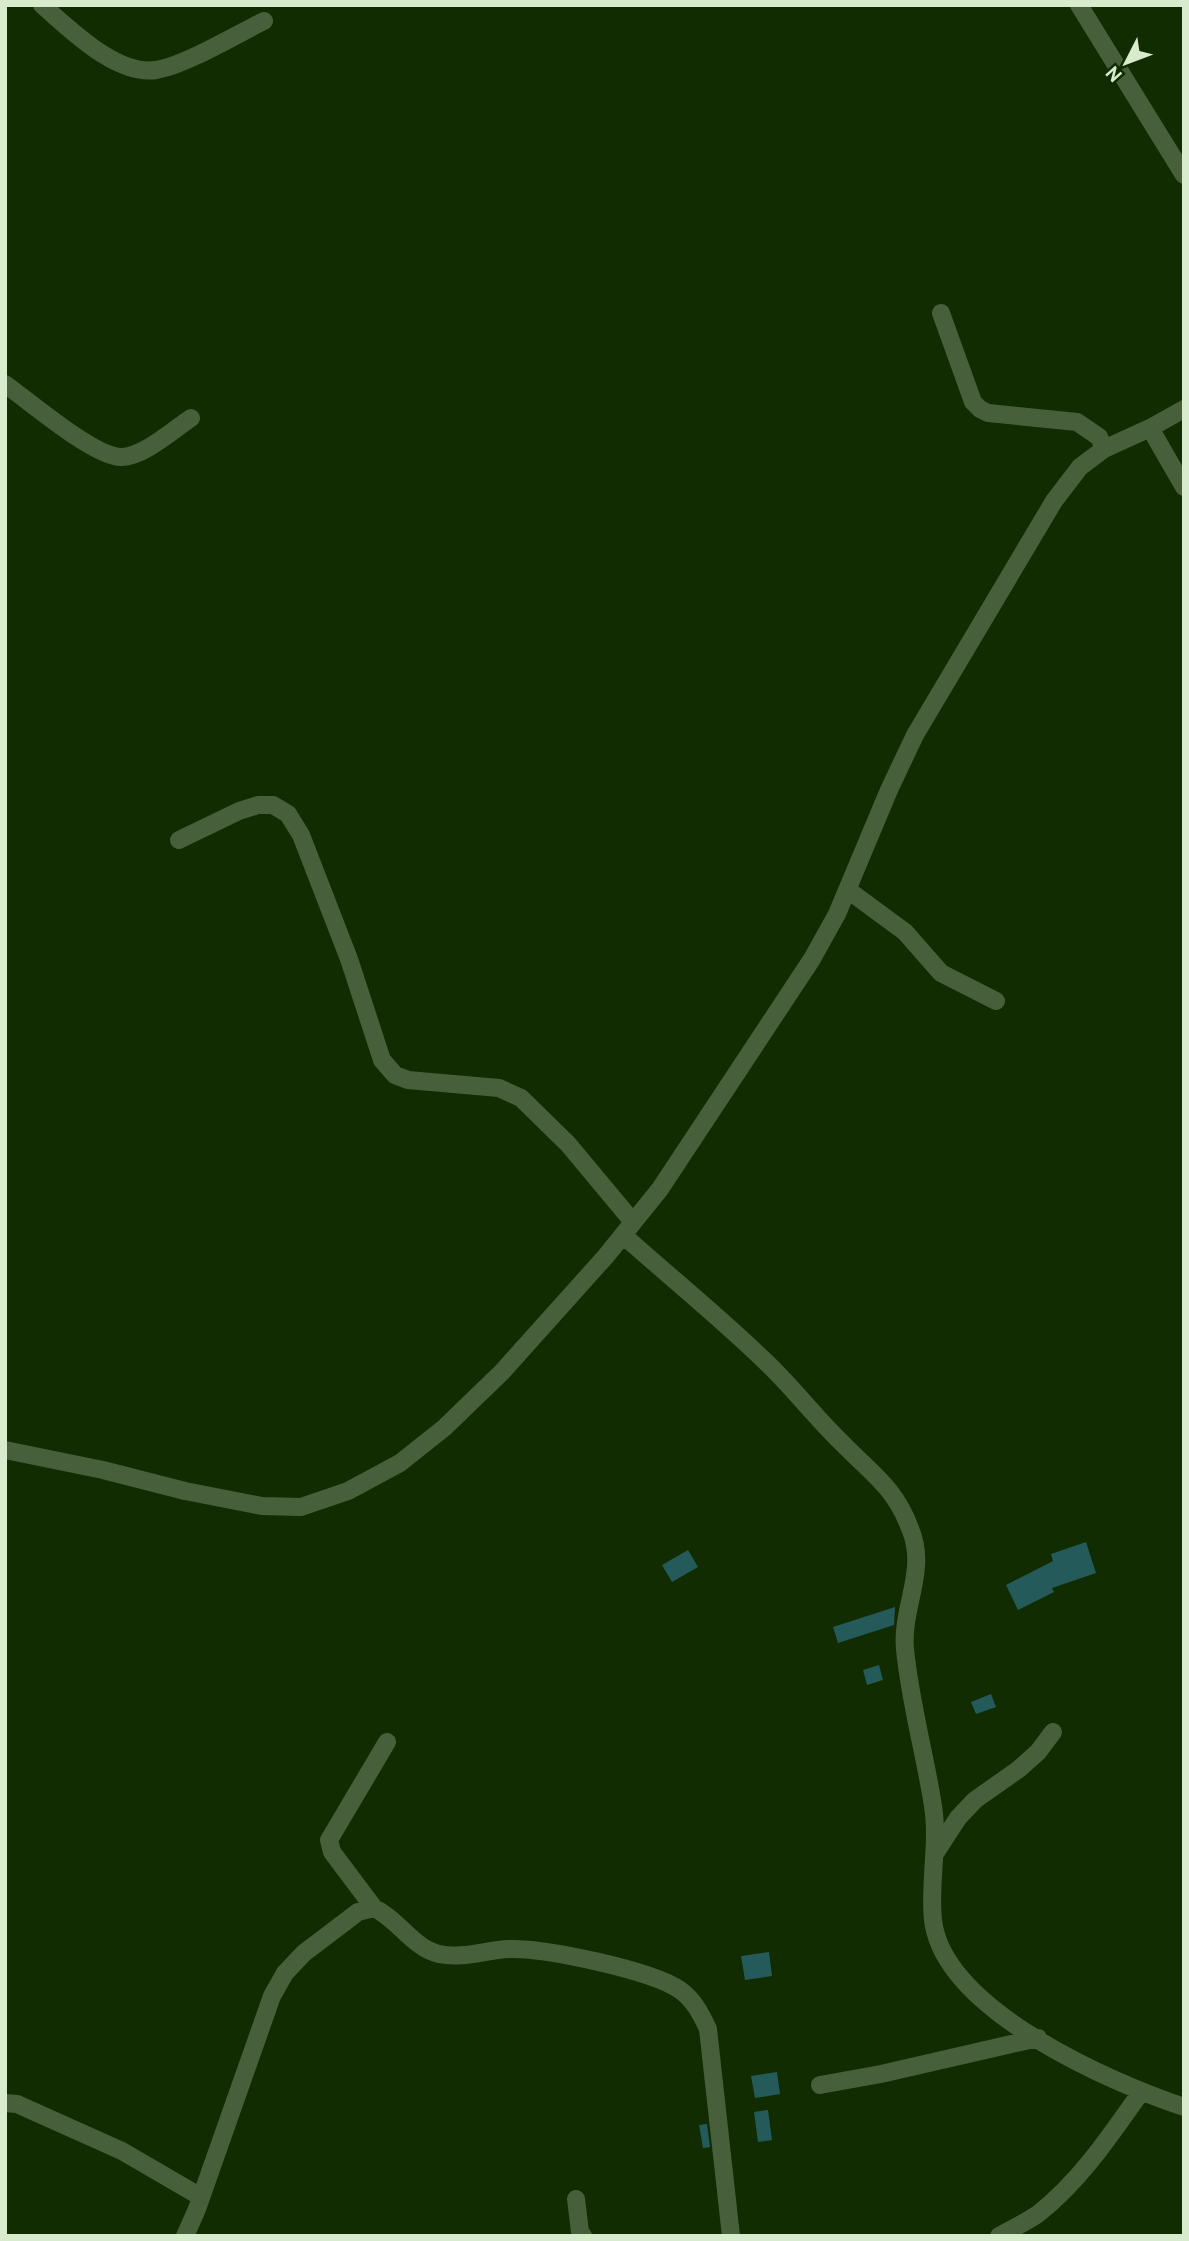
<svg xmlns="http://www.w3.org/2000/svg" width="1189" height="2241" viewBox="0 0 1189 2241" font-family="Overpass,sans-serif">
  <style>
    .building { fill: #255a5a }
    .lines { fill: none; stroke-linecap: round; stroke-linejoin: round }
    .minor { stroke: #475f3b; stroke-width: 18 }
  </style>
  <rect width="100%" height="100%" fill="#122c01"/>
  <!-- building -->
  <path class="building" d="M1086,1542L1096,1573L1052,1588L1054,1592L1018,1610L1006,1585L1053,1561L1051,1554Z
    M688,1550L698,1567L672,1582L662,1565Z
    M895,1607L894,1625L838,1643L833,1627Z
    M879,1665L883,1680L867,1685L863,1670Z
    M991,1694L996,1707L976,1714L971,1702Z
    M769,1952L772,1976L745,1980L741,1956Z
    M777,2072L780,2094L755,2098L751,2076Z
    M768,2110L772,2140L758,2142L754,2112Z
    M707,2124L710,2147L703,2148L699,2125Z"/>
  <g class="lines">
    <!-- minor -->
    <path class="minor" d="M42,5C70,29 116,76 156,70C184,66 237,34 264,21
      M1079,5L1184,175
      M941,313L973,402L980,409L988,413L1077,422L1099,437L1104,449
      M5,384C29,401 93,456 120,457C142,458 173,430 191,418
      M1150,428L1184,487
      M179,840L239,811L258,805H273L288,814L301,835L349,959L382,1060L395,1075L408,1080L499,1088L521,1098L568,1144L633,1222
      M848,890L905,932L941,973L996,1001
      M623,1235C671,1278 722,1319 768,1364C794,1389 816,1418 842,1443C873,1475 895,1487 911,1531C927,1571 901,1609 905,1649C910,1702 925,1754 933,1806C939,1844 929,1883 933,1920C943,2009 1109,2082 1184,2107
      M5,1450L103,1470L185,1491L262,1506L301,1507L348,1491L400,1463L444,1428L502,1372L606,1256L660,1189L812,959L837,914L889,790L915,735L1054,501L1080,467L1104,449L1150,428L1184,409
      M936,1852L958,1818L975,1800L1019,1769L1038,1752L1053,1732
      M374,1908L332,1852L329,1840L387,1742
      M820,2085L881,2074L1038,2038
      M5,2103L17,2104L122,2151L201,2197
      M576,2199L580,2232L583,2236
      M185,2236L197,2209L272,1996L285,1973L304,1953L358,1912L374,1908C398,1919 413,1948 439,1954C463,1959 485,1950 509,1949C545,1948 651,1970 680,1990C694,2000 701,2014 708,2029L731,2236
      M999,2236C1012,2229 1026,2222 1038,2214C1080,2181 1110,2136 1141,2092"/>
  </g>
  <!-- border -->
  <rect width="1189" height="2241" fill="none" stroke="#d8eccd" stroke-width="14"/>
  <!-- north arrow -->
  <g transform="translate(1126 63) rotate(228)" stroke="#122c01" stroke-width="5" paint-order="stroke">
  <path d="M0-5L12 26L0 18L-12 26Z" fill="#d8eccd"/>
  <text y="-10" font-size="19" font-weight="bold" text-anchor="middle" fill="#d8eccd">N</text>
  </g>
</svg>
